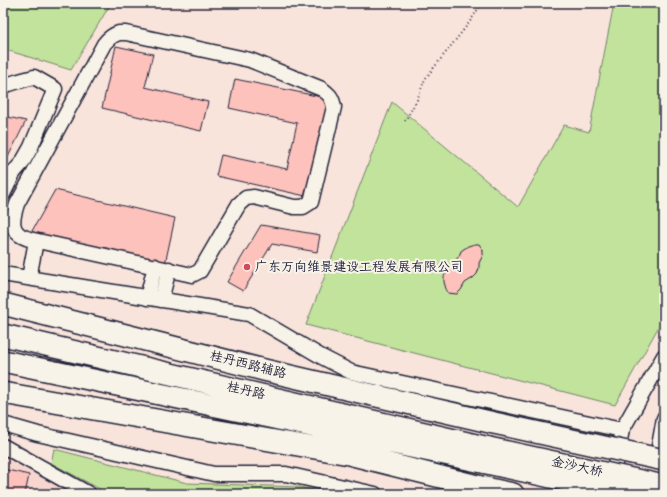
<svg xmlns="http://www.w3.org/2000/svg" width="667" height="497" viewBox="0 0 667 497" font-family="Mynerve,'LXGW WenKai TC',sans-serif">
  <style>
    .built { fill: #f6d6cf }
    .green { fill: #c2e39c; stroke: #72826c }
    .building { fill: #fec2bc; stroke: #22223b }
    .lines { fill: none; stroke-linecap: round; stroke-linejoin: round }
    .minor-casing { stroke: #22223b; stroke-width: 17 }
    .highway-casing { stroke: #22223b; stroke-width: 24 }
    .path { stroke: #22223b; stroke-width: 2; stroke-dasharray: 1 3; stroke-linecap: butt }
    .minor { stroke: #f7f3e8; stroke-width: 14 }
    .highway { stroke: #f7f3e8; stroke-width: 21 }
    .highway-bridge-casing { stroke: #22223b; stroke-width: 24; stroke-linecap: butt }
    .highway-bridge { stroke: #f7f3e8; stroke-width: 21 }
    .poi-dot { fill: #d1495b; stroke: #f7f3e8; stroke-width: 1.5 }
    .labels { text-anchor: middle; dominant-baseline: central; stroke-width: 4; stroke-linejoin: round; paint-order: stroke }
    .poi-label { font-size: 13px; fill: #22223b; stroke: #f7f3e8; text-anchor: start }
    .street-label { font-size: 13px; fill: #22223b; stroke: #f7f3e8 }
  </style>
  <rect width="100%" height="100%" fill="#f9e4db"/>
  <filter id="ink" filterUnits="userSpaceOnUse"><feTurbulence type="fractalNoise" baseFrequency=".025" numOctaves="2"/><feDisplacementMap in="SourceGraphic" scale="8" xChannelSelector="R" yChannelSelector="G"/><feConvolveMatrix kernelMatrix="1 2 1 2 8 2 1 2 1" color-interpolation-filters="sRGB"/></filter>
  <g filter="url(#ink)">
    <!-- built -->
    <path class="built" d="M3,440L86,494H3Z"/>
    <!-- green -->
    <path class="green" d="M3,3H111L71,70L3,49Z
      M614,3H664V317L615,405L306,325L392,102L518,207L564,125L589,132Z
      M54,449L187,483L299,487L331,494H109L51,463Z"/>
    <!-- building -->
    <path class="building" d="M116,46L153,54L145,87L208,102L201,131L102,108Z
      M235,79L331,99L310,197L216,176L221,155L287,169L297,123L229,108Z
      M3,116L26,121L7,159L3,158Z
      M55,190L175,218L165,264L33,233L32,231Z
      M261,225L320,235L317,252L272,244L243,291L227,282Z
      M475,244H479L483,250V255L479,263V268L477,274L473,278L465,283L461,290L457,294L448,293L446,289L444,282V276L459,256L461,251L468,246Z
      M3,469L29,475L25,494H3Z"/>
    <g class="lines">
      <defs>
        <path id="minor" d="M119,33H126L250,60L322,89C330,95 332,97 334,107L311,202L303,207H294L254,197L246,198L239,204L200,271L192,275L29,239C27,238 23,237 20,235C9,228 14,214 17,204L104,44C108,39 112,35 119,33Z
          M3,86L19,81L34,77L55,89L31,147L22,163L14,172L3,194
          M3,274L249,314L322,357L351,372L622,430
          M29,278L36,241
          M147,298L155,266
          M161,300L169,269
          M3,424L38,434L214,474H286L375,494
          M3,446L89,494
          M659,446L664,418
          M611,484L622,430L664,356"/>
        <path id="highway" d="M3,304L264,370L494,423
          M3,335L489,448
          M3,361L487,463
          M3,393L349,454L481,487L513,494"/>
      </defs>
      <!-- minor casing -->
      <use href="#minor" class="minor-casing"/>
      <!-- highway casing -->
      <use href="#highway" class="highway-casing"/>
      <!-- path -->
      <path class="path" d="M405,121L417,100L425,79L469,23L482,3"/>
      <!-- minor -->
      <use href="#minor" class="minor"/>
      <!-- highway -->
      <use href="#highway" class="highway"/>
      <defs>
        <path id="highway-bridge" d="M494,423L664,460
          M489,448L664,486
          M487,463L628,494"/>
      </defs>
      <!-- highway-bridge casing -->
      <use href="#highway-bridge" class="highway-bridge-casing"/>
      <!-- highway-bridge -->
      <use href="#highway-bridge" class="highway-bridge"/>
    </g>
  </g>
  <!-- markers -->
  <circle class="poi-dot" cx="247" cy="267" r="4"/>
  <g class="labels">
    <!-- poi labels -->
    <g class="poi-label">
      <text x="255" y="267">广东万向维景建设工程发展有限公司</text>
    </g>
    <!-- street labels -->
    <g class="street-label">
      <text transform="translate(248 365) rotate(14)">桂丹西路辅路</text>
      <text transform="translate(246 391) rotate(13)">桂丹路</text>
      <text transform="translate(577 467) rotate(12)">金沙大桥</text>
    </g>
  </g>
  <!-- margin -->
  <rect width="667" height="497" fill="none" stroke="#f7f3e8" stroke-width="16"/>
  <rect x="8" y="8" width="651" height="481" fill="none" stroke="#22223b" stroke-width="1.5" filter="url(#ink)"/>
</svg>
